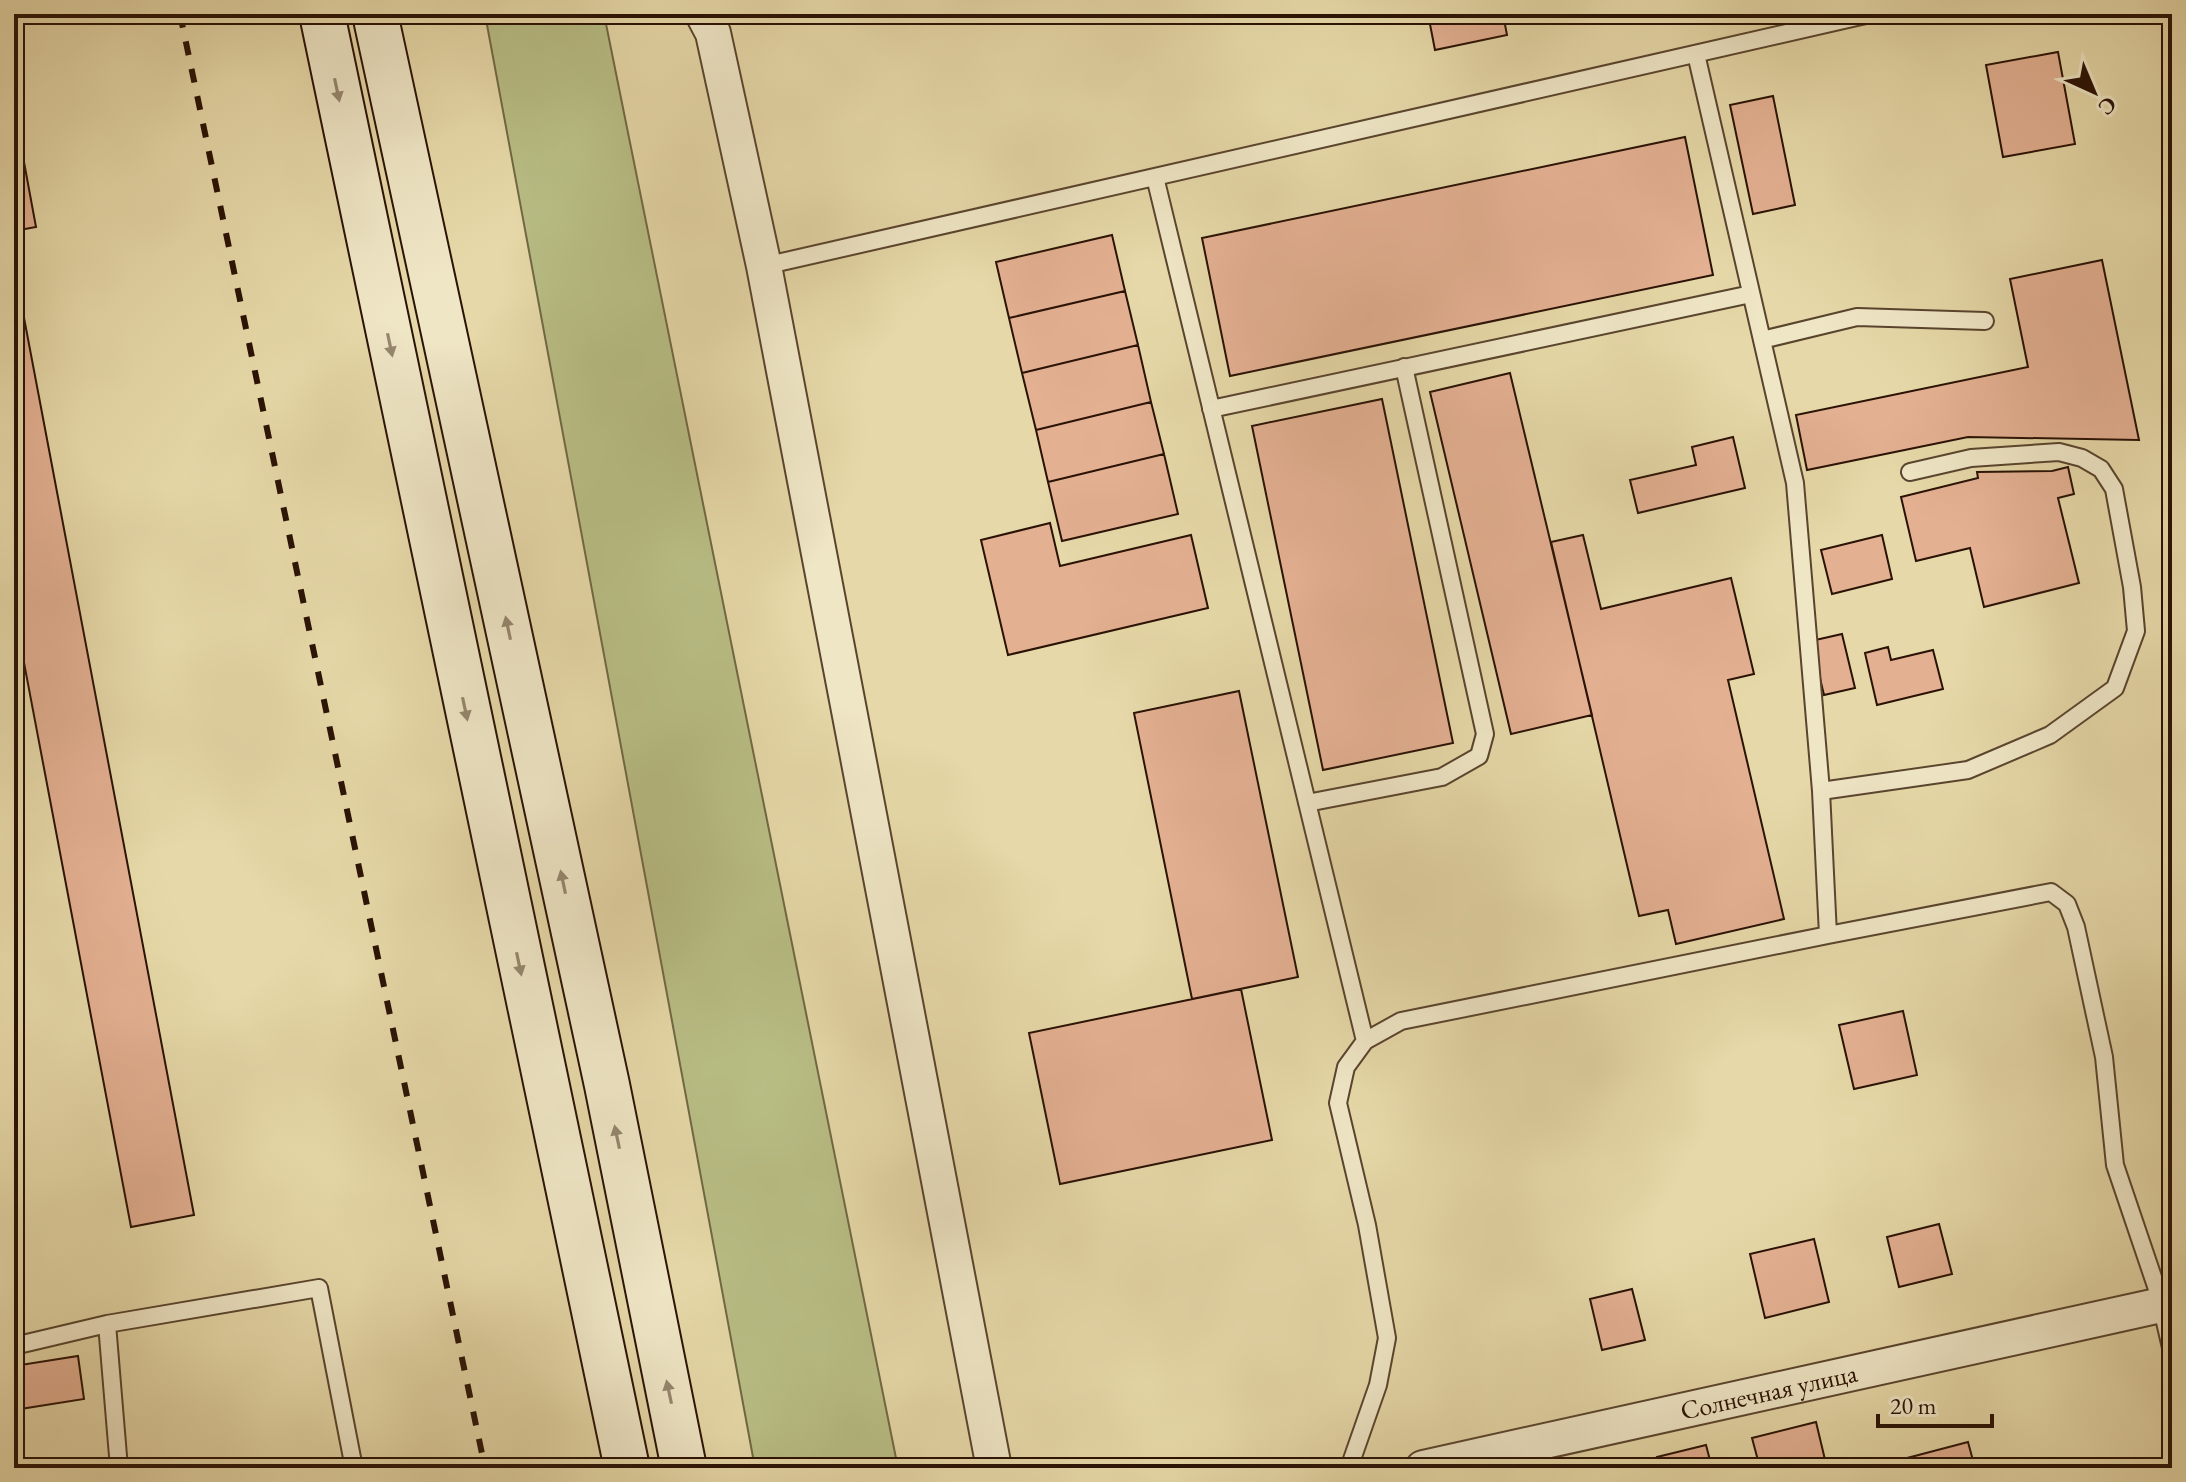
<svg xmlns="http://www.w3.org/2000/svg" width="2186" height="1482" viewBox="0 0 2186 1482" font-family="'EB Garamond',serif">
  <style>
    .green { fill: #b8be85; stroke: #716845; stroke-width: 2 }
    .building { fill: #e3b092; stroke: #2a1205; stroke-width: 2 }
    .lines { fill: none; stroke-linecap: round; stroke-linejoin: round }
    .service-casing { stroke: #59442e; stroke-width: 20 }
    .minor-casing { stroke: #59442e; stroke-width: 38 }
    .secondary-casing { stroke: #2a1205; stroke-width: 48 }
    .service { stroke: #efe6c6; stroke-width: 16 }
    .minor { stroke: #efe6c6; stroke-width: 34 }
    .secondary { stroke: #efe6c6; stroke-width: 44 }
    .rail { stroke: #2a1205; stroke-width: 6; stroke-dasharray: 14 14; stroke-linecap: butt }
    .oneway { fill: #96876f }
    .labels { text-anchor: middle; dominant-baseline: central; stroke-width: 6; stroke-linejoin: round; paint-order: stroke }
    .street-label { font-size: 26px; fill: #2a1205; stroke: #efe6c6 }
  </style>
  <rect width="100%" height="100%" fill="#e6d8a8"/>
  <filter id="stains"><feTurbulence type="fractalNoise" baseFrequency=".0025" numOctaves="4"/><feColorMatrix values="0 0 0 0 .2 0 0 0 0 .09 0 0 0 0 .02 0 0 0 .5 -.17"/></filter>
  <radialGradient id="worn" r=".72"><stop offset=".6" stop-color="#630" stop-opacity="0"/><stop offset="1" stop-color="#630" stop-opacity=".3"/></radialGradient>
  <!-- green -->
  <path class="green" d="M485,14H604L898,1468H755Z"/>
  <!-- building -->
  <path class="building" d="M1428,14H1503L1507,35L1435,50Z
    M2058,52L2075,144L2003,157L1986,65Z
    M1773,96L1795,205L1753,214L1730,105Z
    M19,135L36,227L14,231V136Z
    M1685,137L1713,275L1230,376L1202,238Z
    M1112,235L1125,291L1009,318L996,262Z
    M2102,260L2139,440L1968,437L1807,470L1796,415L2028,367L2010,279Z
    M14,265L194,1215L131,1227L14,610Z
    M1125,291L1138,345L1022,373L1009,318Z
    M1138,345L1151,402L1036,430L1022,373Z
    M1510,373L1592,715L1511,734L1430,392Z
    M1382,399L1453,743L1323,770L1252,426Z
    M1151,402L1164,454L1048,482L1036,430Z
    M1733,437L1745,488L1638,513L1630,480L1696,465L1692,447Z
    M1164,454L1178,514L1062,541L1048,482Z
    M2068,467L2074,494L2058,498L2079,583L1984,607L1970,548L1916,561L1901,497L1978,478L1977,472L2052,471Z
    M1050,523L1060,566L1191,535L1208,608L1008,655L981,540Z
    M1583,535L1601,609L1731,578L1754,674L1728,680L1784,919L1676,944L1668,910L1639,916L1551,542Z
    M1882,535L1892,579L1832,594L1821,550Z
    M1842,634L1855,688L1824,695L1811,641Z
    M1888,647L1891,660L1933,650L1943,689L1877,705L1865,653Z
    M1239,691L1298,977L1192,999L1134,713Z
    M1241,989L1272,1140L1060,1184L1029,1033Z
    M1903,1011L1917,1075L1854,1089L1839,1025Z
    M1939,1224L1952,1274L1899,1287L1887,1237Z
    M1814,1239L1829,1302L1765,1318L1750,1254Z
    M1632,1289L1645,1340L1602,1350L1590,1299Z
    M78,1356L84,1399L14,1410V1366Z
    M1816,1422L1827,1468H1760L1752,1438Z
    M1968,1442L1975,1468H1909L1907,1458Z
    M1706,1445L1712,1468H1660L1657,1457Z"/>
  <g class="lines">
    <defs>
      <path id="service" d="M1696,54L1795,483L1821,791
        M1155,177L1365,1041
        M764,266L1870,14
        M1762,340L1857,317L1985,321
        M1211,409L1751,294
        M1307,803L1442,777L1479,756L1485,734L1404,367
        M1828,935L2051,892L2067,904L2076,927L2104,1057L2115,1165L2158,1292L2172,1352
        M107,1324L119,1468
        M14,1346L107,1324L319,1288L354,1468
        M1349,1468L1378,1385L1387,1338L1367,1225L1338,1103L1346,1067L1365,1041L1401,1021L1828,935L1821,791L1968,770L2050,735L2115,688L2136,631L2132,587L2114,489L2101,469L2082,458L2059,452L1971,458L1910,472"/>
      <g id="minor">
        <path d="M703,14L713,33L764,266L994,1468"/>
        <path id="s1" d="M1423,1468L2161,1305"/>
      </g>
      <path id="secondary" d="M322,14L627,1468
        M375,14L607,1085L684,1468"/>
    </defs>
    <!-- service casing -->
    <use href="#service" class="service-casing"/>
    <!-- minor casing -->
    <use href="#minor" class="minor-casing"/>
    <!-- secondary casing -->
    <use href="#secondary" class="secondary-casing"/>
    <!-- service -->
    <use href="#service" class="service"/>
    <!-- minor -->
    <use href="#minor" class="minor"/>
    <!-- secondary -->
    <use href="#secondary" class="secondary"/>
    <!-- rail -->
    <path class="rail" d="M180,14L485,1468"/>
  </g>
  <!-- one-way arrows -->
  <defs><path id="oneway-solid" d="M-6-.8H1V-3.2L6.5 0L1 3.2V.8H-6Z" transform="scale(2)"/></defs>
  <g class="oneway">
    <use href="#oneway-solid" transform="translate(337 90) rotate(78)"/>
    <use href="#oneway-solid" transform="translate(390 345) rotate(78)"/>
    <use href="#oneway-solid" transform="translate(508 628) rotate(-102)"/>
    <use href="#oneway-solid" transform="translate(465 709) rotate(78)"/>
    <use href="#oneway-solid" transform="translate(563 882) rotate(-102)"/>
    <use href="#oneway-solid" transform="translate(519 964) rotate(78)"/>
    <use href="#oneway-solid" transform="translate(617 1137) rotate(-102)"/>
    <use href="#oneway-solid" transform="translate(669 1392) rotate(-102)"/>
  </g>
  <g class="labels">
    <!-- street labels -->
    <g class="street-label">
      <text stroke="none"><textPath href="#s1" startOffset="354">Солнечная улица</textPath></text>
    </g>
  </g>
  <!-- margin -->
  <rect width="2186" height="1482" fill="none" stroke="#e6d8a8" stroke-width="48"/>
  <rect x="16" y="16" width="2154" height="1450" fill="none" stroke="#2a1205" stroke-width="4"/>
  <rect x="24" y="24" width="2138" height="1434" fill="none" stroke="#2a1205" stroke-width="2"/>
  <!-- north arrow -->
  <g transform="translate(2094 92) rotate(136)" stroke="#efe6c6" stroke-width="6" paint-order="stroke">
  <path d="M0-6L14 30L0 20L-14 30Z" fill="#2a1205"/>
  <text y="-12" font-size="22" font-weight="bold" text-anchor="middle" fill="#2a1205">С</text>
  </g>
  <!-- scale -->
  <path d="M1878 1414v12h114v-12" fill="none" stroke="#2a1205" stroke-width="4"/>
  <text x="1890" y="1414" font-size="24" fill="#2a1205" stroke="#efe6c6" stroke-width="6" paint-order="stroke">20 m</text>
  <rect width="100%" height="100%" filter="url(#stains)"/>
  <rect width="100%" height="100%" fill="url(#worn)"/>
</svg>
